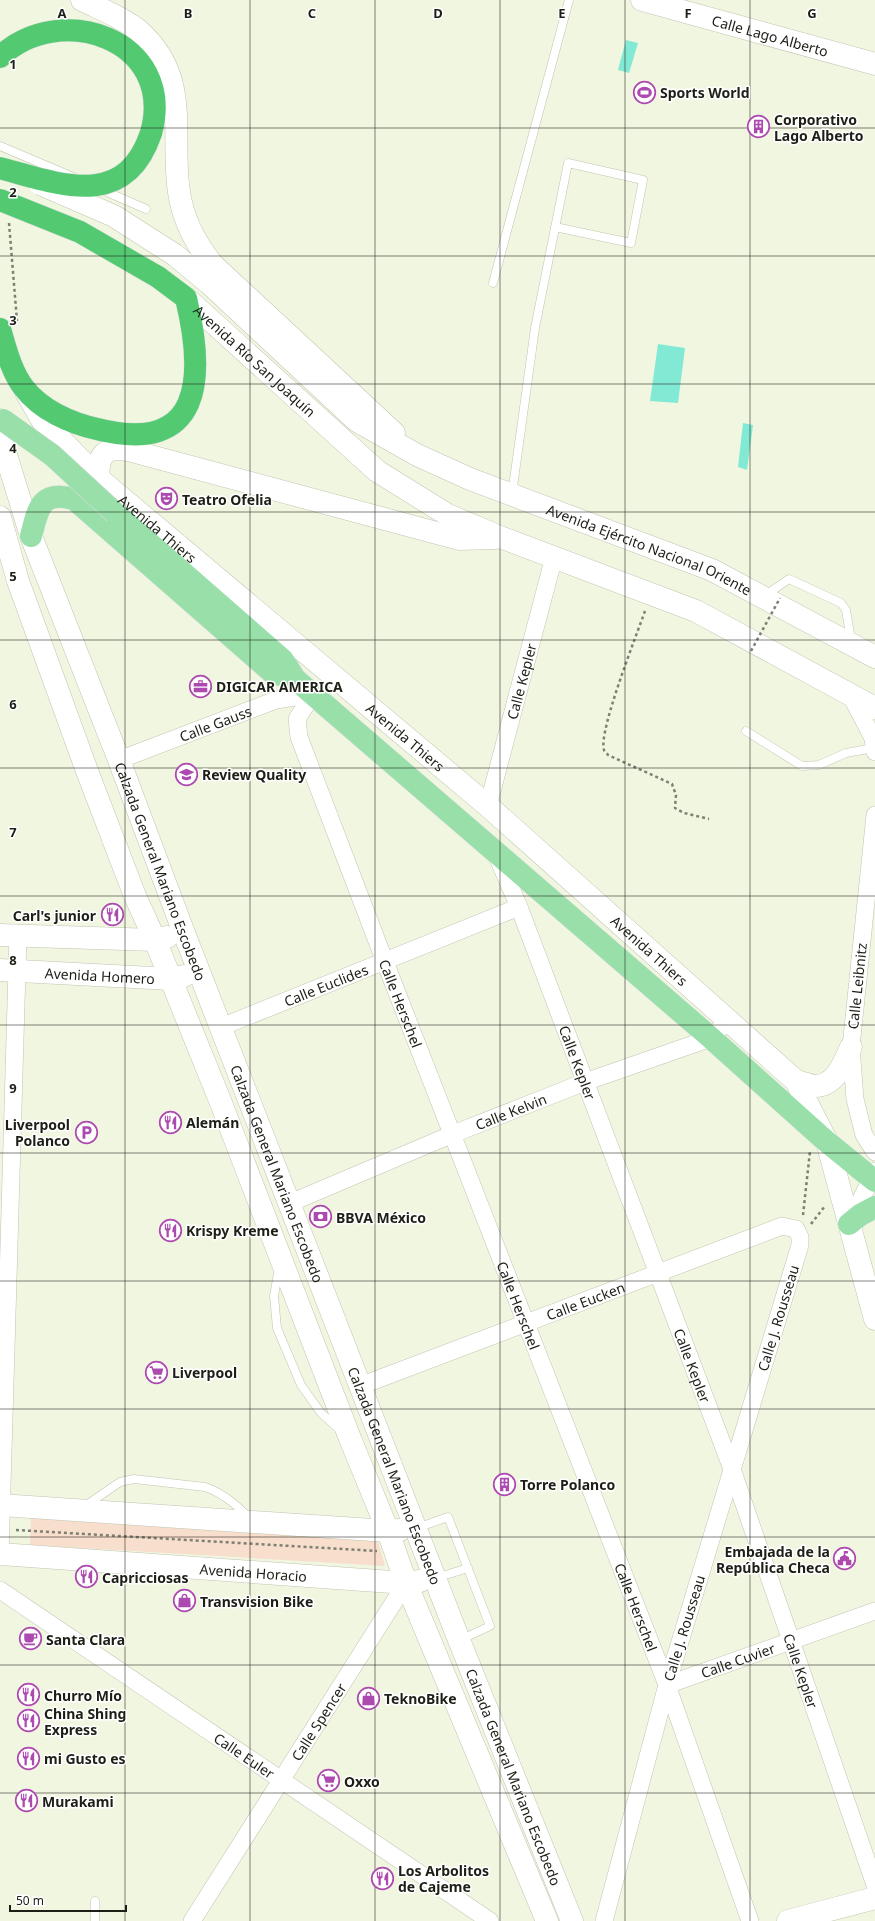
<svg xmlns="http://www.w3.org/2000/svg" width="875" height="1921" viewBox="0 0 875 1921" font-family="'Noto Sans',sans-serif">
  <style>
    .green { fill: #f8decc }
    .water { fill: #82e9d5 }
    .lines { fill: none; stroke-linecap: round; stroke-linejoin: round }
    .lane-casing { stroke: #c0c5b1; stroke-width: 9 }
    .street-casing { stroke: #c0c5b1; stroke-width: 18 }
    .secondary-casing { stroke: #c0c5b1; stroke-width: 23 }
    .primary-casing { stroke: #dfe0df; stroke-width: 23 }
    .highway-casing { stroke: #dfe0df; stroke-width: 23 }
    .path { stroke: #7d8072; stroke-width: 2.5; stroke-dasharray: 3 3; stroke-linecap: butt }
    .lane { stroke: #fff; stroke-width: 8 }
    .street { stroke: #fff; stroke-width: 17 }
    .secondary { stroke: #fff; stroke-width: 22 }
    .primary { stroke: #98dfaa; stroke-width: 22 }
    .highway { stroke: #53c972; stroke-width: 22 }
    .secondary-bridge-casing { stroke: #c0c5b1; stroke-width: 23; stroke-linecap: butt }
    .primary-bridge-casing { stroke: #dfe0df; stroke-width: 23; stroke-linecap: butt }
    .highway-bridge-casing { stroke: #dfe0df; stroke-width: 23; stroke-linecap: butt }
    .path-bridge { stroke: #7d8072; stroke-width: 2.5; stroke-dasharray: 3 3; stroke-linecap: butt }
    .secondary-bridge { stroke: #fff; stroke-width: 22 }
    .primary-bridge { stroke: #98dfaa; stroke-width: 22 }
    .highway-bridge { stroke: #53c972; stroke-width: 22 }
    .grid { fill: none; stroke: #1d1f17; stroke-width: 1; stroke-opacity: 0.55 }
    .labels { text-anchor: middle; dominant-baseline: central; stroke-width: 3; stroke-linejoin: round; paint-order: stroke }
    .street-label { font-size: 14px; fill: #1d1f17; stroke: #fff }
    .poi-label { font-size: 14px; font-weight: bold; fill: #1d1f17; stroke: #fff; text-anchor: start }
    .grid-label { font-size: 13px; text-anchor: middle; font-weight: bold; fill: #1d1f17; stroke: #fff; stroke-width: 3; stroke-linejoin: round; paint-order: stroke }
  </style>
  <rect width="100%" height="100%" fill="#f1f6e1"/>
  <!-- green -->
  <path class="green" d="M31,1517L377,1538L385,1566L30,1545Z"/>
  <!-- water -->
  <path class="water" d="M626,40L638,43L629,73L618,70Z
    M658,344L685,348L678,403L650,401Z
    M743,423L753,425L747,470L738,467Z"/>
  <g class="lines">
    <defs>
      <path id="lane" d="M0,146L73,177
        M100,189L146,209
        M493,283L569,0
        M512,494L535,328L568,163L643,180L631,243L555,227
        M764,596L789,579L841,603L846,610L851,640
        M746,731L802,766L819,765L846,753L874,748
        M279,1268L274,1296L277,1328L301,1385L321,1413L340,1430
        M85,1506L120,1482L134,1479L205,1487C223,1493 236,1504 249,1518
        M417,1528L448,1517L490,1626L460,1640
        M436,1578L468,1568
        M95,1921V1901"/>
      <g id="street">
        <path id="s1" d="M313,694L297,719L299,737L385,962L667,1685L750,1921"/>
        <path d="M850,694L873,738L875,752"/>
        <path id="s2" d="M119,760L276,700L313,694"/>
        <path id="s3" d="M488,806L554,557"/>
        <path d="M875,815L851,1047L855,1099L864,1135L875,1152"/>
        <path id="s4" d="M496,854L519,907L732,1469L875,1885"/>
        <path id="s5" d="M221,1027L519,907"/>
        <path id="s6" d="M290,1203L453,1134L585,1082L711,1038L729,1019"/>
        <path d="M849,1224L875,1171"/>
        <path id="s7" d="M360,1386L782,1226L796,1229L800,1237V1245L667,1685L604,1921"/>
        <path d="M0,1555L18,935"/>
        <path id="s8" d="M0,1590L490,1921"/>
        <path id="s9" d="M667,1685L875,1611"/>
        <path id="s10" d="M192,1921L406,1583"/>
      </g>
      <g id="secondary">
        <path d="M82,0C100,9 122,17 138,30C192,77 170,132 179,192C183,220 195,243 213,265L394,433"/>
        <path id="s11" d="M642,0L875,64"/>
        <path id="s12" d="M175,255L211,285L357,421L417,455L470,479L712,570L875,657"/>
        <path id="s13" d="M186,298L377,471L448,515L500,537L696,611L875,708"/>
        <path id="s14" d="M26,392L42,420L98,478L488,806L796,1081L827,1142L875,1319"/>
        <path id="s15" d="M0,420L2,442L31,536L119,760L184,933L459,1640L572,1921"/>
        <path d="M98,478C99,454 103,447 128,450L459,539L495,538"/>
        <path d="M0,517L18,581L87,771L135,896L155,940L221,1103L351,1441L388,1531L406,1583L547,1921"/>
        <path d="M0,935L155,940L167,937"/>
        <path id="s16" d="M0,970L171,979L184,976"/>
        <path d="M796,1081C802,1082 808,1085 814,1086C835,1087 844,1063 851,1047"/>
        <path d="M0,1505L388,1531L400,1530"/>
        <path id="s17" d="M0,1554L406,1583L420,1581"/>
        <path d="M788,1921L875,1898"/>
      </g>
      <path id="primary" d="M115,513L283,660L295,679L711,1038L827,1142L875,1181
        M31,536C38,509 40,490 74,499L273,673L295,679
        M849,1224L860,1215L875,1207"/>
      <path id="highway" d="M0,57C59,0 177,39 151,133
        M0,329C6,349 11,371 24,388C41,410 70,423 97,429C203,456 205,377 186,298L158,277"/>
    </defs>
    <!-- lane casing -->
    <use href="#lane" class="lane-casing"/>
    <!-- street casing -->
    <use href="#street" class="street-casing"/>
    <!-- secondary casing -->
    <use href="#secondary" class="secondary-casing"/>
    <!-- primary casing -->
    <use href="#primary" class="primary-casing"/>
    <!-- highway casing -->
    <use href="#highway" class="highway-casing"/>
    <!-- path -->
    <path class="path" d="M9,223L17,321
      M645,611C637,634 598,732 604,750C605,752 607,753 608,755L672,784L676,795L675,808L684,813L709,819
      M803,1215L810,1151
      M811,1224L825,1206
      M16,1530L377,1551"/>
    <!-- lane -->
    <use href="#lane" class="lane"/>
    <!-- street -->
    <use href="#street" class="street"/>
    <!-- secondary -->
    <use href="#secondary" class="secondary"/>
    <!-- primary -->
    <use href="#primary" class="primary"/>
    <!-- highway -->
    <use href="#highway" class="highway"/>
    <defs>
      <path id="secondary-bridge" d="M40,184L114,216L175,255"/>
      <path id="primary-bridge" d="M3,420L52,455L115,513"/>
      <path id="highway-bridge" d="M0,168C59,184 125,211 151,133
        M0,200L80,232L158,277"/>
    </defs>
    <!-- secondary-bridge casing -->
    <use href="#secondary-bridge" class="secondary-bridge-casing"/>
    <!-- primary-bridge casing -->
    <use href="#primary-bridge" class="primary-bridge-casing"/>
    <!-- highway-bridge casing -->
    <use href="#highway-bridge" class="highway-bridge-casing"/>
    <!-- path-bridge -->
    <path class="path-bridge" d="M751,651L780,598"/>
    <!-- secondary-bridge -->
    <use href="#secondary-bridge" class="secondary-bridge"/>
    <!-- primary-bridge -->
    <use href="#primary-bridge" class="primary-bridge"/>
    <!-- highway-bridge -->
    <use href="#highway-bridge" class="highway-bridge"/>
  </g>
  <!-- grid -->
  <path class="grid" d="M125,0V1921M250,0V1921M375,0V1921M500,0V1921M625,0V1921M750,0V1921M0,128H875M0,256H875M0,384H875M0,512H875M0,640H875M0,768H875M0,896H875M0,1025H875M0,1153H875M0,1281H875M0,1409H875M0,1537H875M0,1665H875M0,1793H875"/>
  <!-- icons -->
  <defs>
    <symbol id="stadium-ring" viewBox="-11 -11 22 22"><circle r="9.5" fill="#fff" stroke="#ad4ab0" stroke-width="1.5"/><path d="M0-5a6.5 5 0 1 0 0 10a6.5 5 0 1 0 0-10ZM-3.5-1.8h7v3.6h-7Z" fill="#ad4ab0"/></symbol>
    <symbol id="building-ring" viewBox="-11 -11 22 22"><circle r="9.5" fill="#fff" stroke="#ad4ab0" stroke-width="1.5"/><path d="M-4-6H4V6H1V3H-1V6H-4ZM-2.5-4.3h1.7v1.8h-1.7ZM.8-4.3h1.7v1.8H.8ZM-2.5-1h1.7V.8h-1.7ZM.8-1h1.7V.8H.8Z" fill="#ad4ab0"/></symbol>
    <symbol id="theatre-ring" viewBox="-11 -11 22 22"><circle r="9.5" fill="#fff" stroke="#ad4ab0" stroke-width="1.5"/><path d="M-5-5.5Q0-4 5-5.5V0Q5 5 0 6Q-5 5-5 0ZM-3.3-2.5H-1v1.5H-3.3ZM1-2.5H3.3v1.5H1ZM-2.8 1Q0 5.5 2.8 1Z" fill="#ad4ab0"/></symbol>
    <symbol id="office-ring" viewBox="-11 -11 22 22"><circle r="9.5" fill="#fff" stroke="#ad4ab0" stroke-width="1.5"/><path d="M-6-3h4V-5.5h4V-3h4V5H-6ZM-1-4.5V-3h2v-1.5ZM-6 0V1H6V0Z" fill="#ad4ab0"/></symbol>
    <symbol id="school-ring" viewBox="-11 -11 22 22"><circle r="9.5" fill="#fff" stroke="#ad4ab0" stroke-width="1.5"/><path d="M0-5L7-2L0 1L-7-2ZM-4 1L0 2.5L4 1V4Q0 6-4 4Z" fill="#ad4ab0"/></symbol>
    <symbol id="restaurant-ring" viewBox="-11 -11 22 22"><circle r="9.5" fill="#fff" stroke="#ad4ab0" stroke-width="1.5"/><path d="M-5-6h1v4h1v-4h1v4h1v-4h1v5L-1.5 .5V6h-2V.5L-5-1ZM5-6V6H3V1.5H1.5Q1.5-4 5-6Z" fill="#ad4ab0"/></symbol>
    <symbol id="parking-ring" viewBox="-11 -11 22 22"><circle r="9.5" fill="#fff" stroke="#ad4ab0" stroke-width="1.5"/><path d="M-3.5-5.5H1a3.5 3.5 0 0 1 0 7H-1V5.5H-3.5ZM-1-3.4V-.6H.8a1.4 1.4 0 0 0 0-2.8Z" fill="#ad4ab0"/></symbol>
    <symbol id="bank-ring" viewBox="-11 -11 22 22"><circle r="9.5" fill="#fff" stroke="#ad4ab0" stroke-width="1.5"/><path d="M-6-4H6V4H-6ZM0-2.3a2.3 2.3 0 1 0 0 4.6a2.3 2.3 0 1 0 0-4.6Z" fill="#ad4ab0"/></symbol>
    <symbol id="supermarket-ring" viewBox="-11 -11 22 22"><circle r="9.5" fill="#fff" stroke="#ad4ab0" stroke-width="1.5"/><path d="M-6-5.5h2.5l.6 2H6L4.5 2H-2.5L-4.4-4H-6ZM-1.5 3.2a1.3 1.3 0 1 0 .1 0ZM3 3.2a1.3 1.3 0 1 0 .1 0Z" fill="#ad4ab0"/></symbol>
    <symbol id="civic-ring" viewBox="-11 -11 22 22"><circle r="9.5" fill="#fff" stroke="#ad4ab0" stroke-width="1.5"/><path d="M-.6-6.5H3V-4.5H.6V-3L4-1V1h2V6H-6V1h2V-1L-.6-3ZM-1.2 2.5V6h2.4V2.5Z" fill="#ad4ab0"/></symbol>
    <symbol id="shop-ring" viewBox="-11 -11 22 22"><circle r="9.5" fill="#fff" stroke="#ad4ab0" stroke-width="1.5"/><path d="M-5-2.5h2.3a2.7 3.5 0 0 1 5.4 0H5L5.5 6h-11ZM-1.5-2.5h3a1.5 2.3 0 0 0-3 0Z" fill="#ad4ab0"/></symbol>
    <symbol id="cafe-ring" viewBox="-11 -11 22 22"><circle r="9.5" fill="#fff" stroke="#ad4ab0" stroke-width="1.5"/><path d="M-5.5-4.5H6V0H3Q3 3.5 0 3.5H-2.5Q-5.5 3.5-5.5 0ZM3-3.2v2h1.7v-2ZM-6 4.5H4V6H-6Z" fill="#ad4ab0"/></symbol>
  </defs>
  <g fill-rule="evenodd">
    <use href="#stadium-ring" x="632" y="80" width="25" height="25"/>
    <use href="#building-ring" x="746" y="114" width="25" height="25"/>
    <use href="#theatre-ring" x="154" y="486" width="25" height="25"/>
    <use href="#office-ring" x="188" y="674" width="25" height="25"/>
    <use href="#school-ring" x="174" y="762" width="25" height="25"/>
    <use href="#restaurant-ring" x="100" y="902" width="25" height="25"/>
    <use href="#restaurant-ring" x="158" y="1110" width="25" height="25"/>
    <use href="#parking-ring" x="74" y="1120" width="25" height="25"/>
    <use href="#bank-ring" x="308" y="1204" width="25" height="25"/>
    <use href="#restaurant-ring" x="158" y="1218" width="25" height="25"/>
    <use href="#supermarket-ring" x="144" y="1360" width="25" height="25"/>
    <use href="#building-ring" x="492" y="1472" width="25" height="25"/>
    <use href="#civic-ring" x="832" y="1546" width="25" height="25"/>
    <use href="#restaurant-ring" x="74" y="1564" width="25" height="25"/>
    <use href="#shop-ring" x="172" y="1588" width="25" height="25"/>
    <use href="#cafe-ring" x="18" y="1626" width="25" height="25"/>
    <use href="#restaurant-ring" x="16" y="1682" width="25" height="25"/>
    <use href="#shop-ring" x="356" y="1686" width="25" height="25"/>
    <use href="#restaurant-ring" x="16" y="1708" width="25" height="25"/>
    <use href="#restaurant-ring" x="16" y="1746" width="25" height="25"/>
    <use href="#supermarket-ring" x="316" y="1768" width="25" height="25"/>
    <use href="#restaurant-ring" x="14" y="1788" width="25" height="25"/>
    <use href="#restaurant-ring" x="370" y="1866" width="25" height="25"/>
  </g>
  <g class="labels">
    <!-- street labels -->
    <g class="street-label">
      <text stroke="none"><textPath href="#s11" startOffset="133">Calle Lago Alberto</textPath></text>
      <text stroke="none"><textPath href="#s13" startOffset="93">Avenida Río San Joaquín</textPath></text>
      <text stroke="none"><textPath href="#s14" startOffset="191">Avenida Thiers</textPath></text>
      <text stroke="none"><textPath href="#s12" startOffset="566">Avenida Ejército Nacional Oriente</textPath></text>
      <text stroke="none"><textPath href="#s3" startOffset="129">Calle Kepler</textPath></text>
      <text stroke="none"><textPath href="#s2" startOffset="103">Calle Gauss</textPath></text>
      <text stroke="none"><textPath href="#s14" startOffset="515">Avenida Thiers</textPath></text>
      <text stroke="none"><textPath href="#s15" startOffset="480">Calzada General Mariano Escobedo</textPath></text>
      <text stroke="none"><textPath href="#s14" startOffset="839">Avenida Thiers</textPath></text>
      <text stroke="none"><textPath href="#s16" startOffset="100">Avenida Homero</textPath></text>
      <text stroke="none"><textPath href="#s5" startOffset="113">Calle Euclides</textPath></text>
      <text transform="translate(857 986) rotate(-84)">Calle Leibnitz</text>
      <text stroke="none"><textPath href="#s1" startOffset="333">Calle Herschel</textPath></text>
      <text stroke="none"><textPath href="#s4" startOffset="224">Calle Kepler</textPath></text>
      <text stroke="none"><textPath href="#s6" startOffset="239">Calle Kelvin</textPath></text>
      <text stroke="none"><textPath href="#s15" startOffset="804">Calzada General Mariano Escobedo</textPath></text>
      <text stroke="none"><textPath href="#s7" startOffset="241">Calle Eucken</textPath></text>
      <text stroke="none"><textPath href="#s1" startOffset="657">Calle Herschel</textPath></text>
      <text transform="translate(778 1318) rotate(-73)">Calle J. Rousseau</text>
      <text stroke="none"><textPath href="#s4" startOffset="548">Calle Kepler</textPath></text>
      <text stroke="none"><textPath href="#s15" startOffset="1128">Calzada General Mariano Escobedo</textPath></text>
      <text stroke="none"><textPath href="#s17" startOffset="254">Avenida Horacio</textPath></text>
      <text stroke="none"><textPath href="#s1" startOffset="981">Calle Herschel</textPath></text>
      <text transform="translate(684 1628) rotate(-73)">Calle J. Rousseau</text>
      <text stroke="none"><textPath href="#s9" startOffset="75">Calle Cuvier</textPath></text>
      <text stroke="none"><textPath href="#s4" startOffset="872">Calle Kepler</textPath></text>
      <text stroke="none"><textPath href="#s10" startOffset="236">Calle Spencer</textPath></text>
      <text stroke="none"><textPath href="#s8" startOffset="295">Calle Euler</textPath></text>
      <text stroke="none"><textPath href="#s15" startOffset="1452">Calzada General Mariano Escobedo</textPath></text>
    </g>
    <!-- poi labels -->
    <g class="poi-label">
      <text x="660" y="92">Sports World</text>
      <text x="774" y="119">Corporativo<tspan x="774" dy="16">Lago Alberto</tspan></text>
      <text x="182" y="499">Teatro Ofelia</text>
      <text x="216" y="686">DIGICAR AMERICA</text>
      <text x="202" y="774">Review Quality</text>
      <text x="96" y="915" text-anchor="end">Carl's junior</text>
      <text x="186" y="1122">Alemán</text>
      <text x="70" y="1124" text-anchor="end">Liverpool<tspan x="70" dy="16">Polanco</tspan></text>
      <text x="336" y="1217">BBVA México</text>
      <text x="186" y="1230">Krispy Kreme</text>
      <text x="172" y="1372">Liverpool</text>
      <text x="520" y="1484">Torre Polanco</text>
      <text x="830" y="1551" text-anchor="end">Embajada de la<tspan x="830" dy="16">República Checa</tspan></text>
      <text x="102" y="1577">Capricciosas</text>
      <text x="200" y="1601">Transvision Bike</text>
      <text x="46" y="1639">Santa Clara</text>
      <text x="44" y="1695">Churro Mío</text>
      <text x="384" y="1698">TeknoBike</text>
      <text x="44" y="1713">China Shing<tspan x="44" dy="16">Express</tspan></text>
      <text x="44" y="1758">mi Gusto es</text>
      <text x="344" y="1781">Oxxo</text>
      <text x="42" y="1801">Murakami</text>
      <text x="398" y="1870">Los Arbolitos<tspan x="398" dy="16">de Cajeme</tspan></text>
    </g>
  </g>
  <g class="grid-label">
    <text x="62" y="18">A</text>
    <text x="188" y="18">B</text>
    <text x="312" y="18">C</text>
    <text x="438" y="18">D</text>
    <text x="562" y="18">E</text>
    <text x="688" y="18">F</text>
    <text x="812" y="18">G</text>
    <text x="13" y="69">1</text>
    <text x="13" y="197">2</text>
    <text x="13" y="325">3</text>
    <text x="13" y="453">4</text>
    <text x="13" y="581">5</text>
    <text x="13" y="709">6</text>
    <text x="13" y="837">7</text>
    <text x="13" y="965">8</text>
    <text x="13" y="1093">9</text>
  </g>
  <!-- scale -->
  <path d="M10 1905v6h116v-6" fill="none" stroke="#1d1f17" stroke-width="2"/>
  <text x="16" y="1905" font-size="12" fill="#1d1f17" stroke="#ffffff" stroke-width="3" paint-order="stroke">50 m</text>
</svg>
